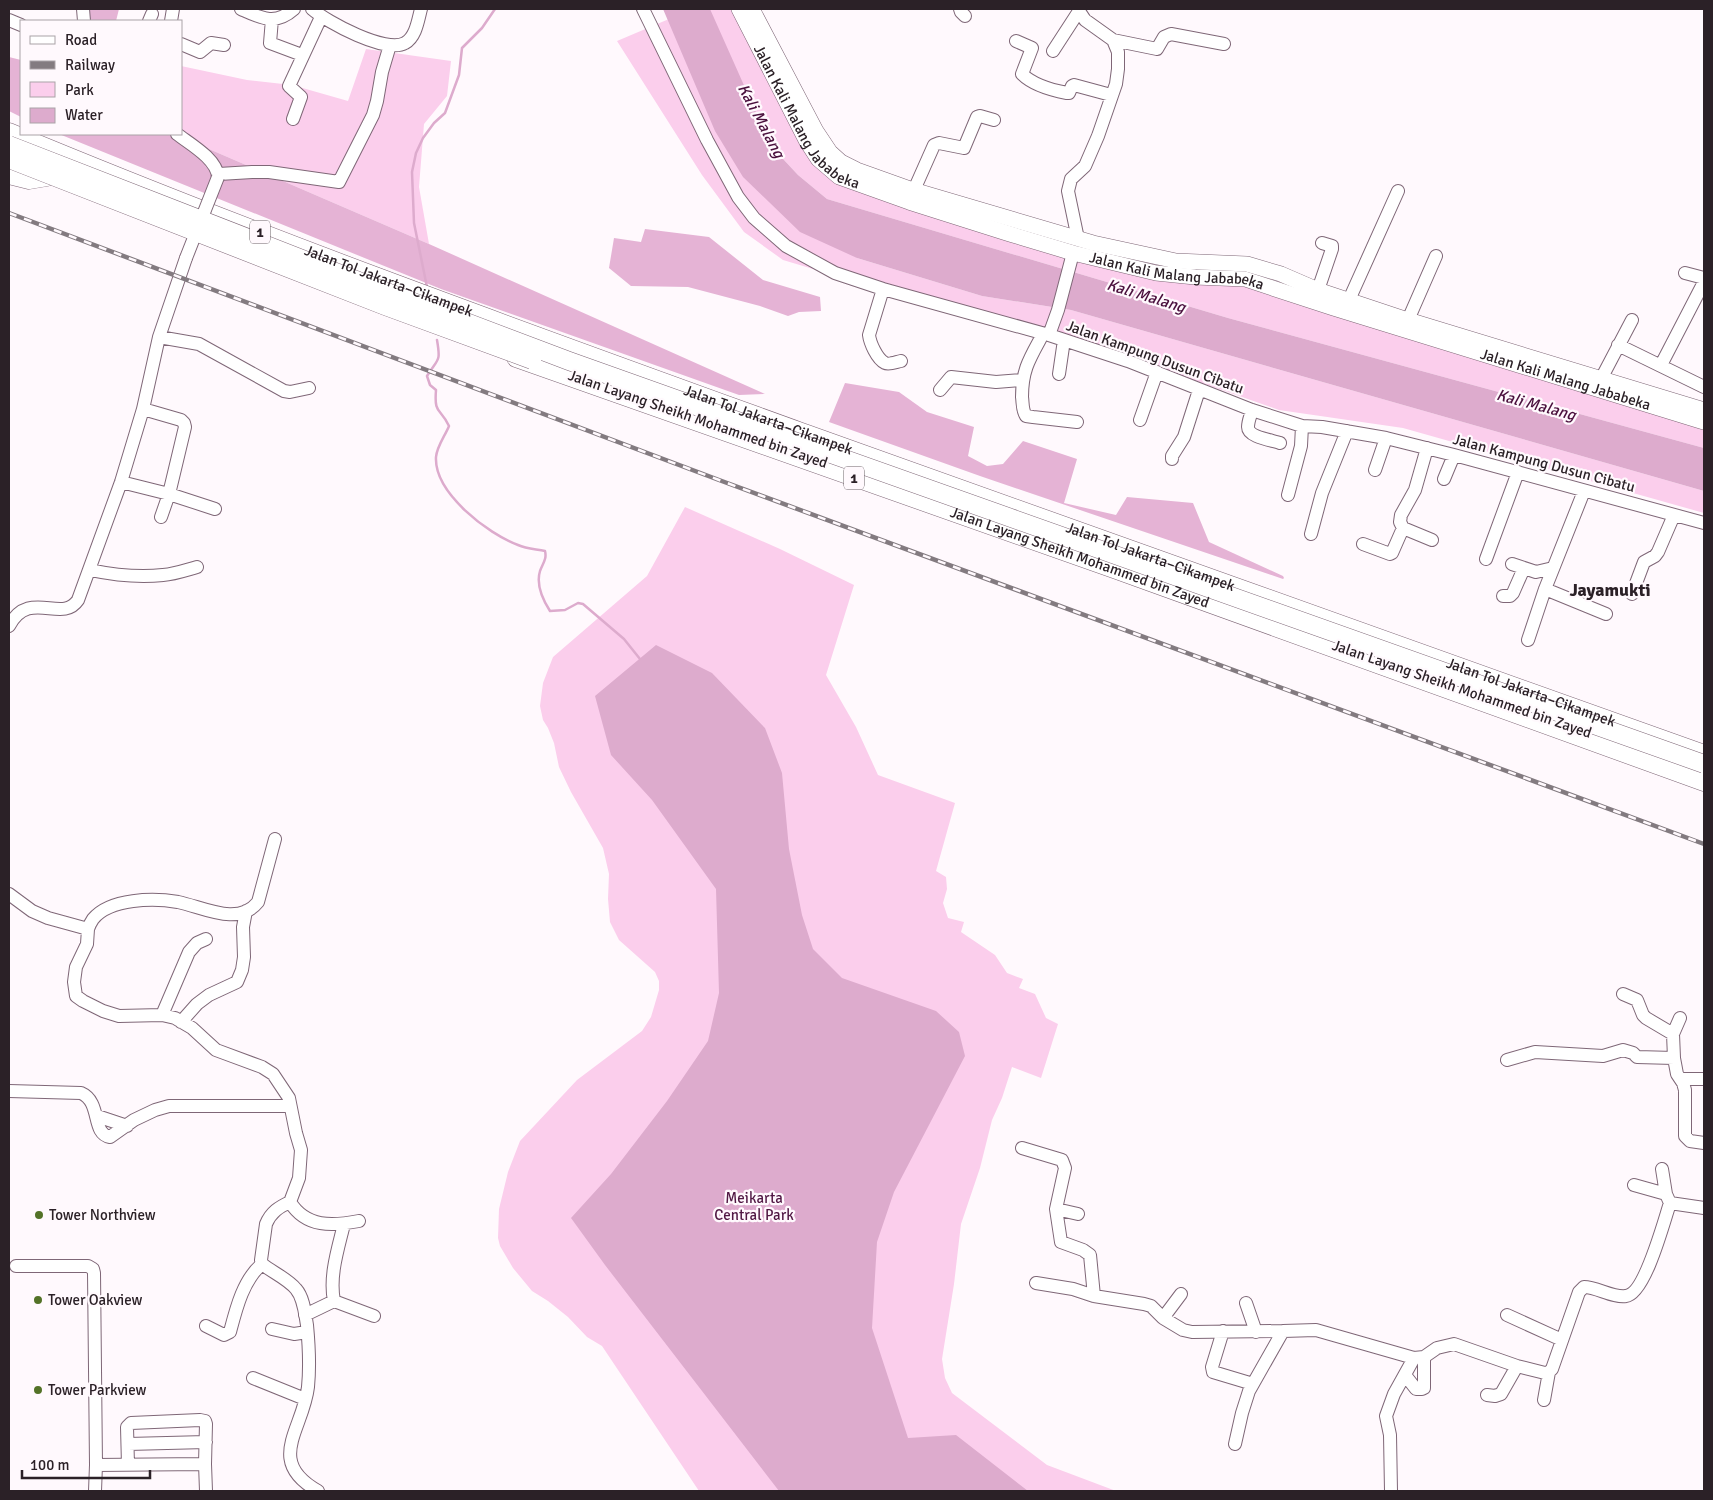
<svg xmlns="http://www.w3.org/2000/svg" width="1713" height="1500" viewBox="0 0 1713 1500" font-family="Signika,sans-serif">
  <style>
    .green { fill: #fbceec }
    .forest { fill: #e5b3d5 }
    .water { fill: #ddabcd }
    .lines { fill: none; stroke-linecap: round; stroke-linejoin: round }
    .stream { stroke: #ddabcd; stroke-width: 2.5 }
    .minor-casing { stroke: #7f6777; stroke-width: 14 }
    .major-casing { stroke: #7f6777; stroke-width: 16 }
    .highway-casing { stroke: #7f6777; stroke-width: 19 }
    .minor { stroke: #fff; stroke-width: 12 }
    .major { stroke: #fff; stroke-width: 15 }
    .highway { stroke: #fff; stroke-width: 18 }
    .rail-casing { stroke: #837b80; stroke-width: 4.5 }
    .rail { stroke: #fff9fd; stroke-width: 2.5; stroke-dasharray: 8; stroke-linecap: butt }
    .minor-bridge-casing { stroke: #7f6777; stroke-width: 14; stroke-linecap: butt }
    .highway-bridge-casing { stroke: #7f6777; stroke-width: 19; stroke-linecap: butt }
    .minor-bridge { stroke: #fff; stroke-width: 12 }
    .highway-bridge { stroke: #fff; stroke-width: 18 }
    .poi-dot { fill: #537227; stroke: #fff9fd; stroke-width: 2 }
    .labels { text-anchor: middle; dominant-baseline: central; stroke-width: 4.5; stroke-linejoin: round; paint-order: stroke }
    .shield { fill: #fff9fd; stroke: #6b6267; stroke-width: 1 }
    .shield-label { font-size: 14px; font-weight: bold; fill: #2b2127 }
    .street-label { font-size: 15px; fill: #2b2127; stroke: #fff9fd }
    .park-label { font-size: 15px; fill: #511844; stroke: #fff9fd }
    .poi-label { font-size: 15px; fill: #2b2127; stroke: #fff9fd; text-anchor: start }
    .water-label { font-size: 16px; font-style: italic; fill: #4a103d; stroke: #fff9fd }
    .quarter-label { font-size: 18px; font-weight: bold; fill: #2b2127; stroke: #fff9fd }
  </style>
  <rect width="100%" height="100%" fill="#fff9fd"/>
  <!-- green -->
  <path class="green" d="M708,9H752L841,162L1093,243L1247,264L1704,410V448L1228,318L827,199L798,175L771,146Z
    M669,19L857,258L982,296L1071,310L1704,491V513L1403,428L1279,410L1085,342L880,289L783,260L744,232L702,175L617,41Z
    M366,49L451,61L447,96L424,124L419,187L429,244L174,134H181V66L247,80L292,85L348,101Z
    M685,507L780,549L854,585L826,675L856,727L878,775L955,803L936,871L946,877L947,889L943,903L948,918L964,922L961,932L995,955L1007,973L1023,979L1019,988L1035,994L1046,1018L1058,1024L1041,1078L1012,1067L1002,1098L992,1120L980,1168L961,1224L954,1284L942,1359L945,1378L952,1393L1047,1465L1116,1491H699L602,1346L587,1337L568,1317L548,1301L532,1291L513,1268L500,1246L498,1238L499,1209L508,1172L520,1141L577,1080L642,1031L651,1017L659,990V981L655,972L619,940L610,922L608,899L609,874L603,848L571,792L559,767L554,743L548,728L543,720L540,706L543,683L553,657L647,576Z"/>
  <!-- forest -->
  <path class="forest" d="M89,9H119L116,21H80Z
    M9,57L21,60V117L9,111Z
    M59,134H174L429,244L765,394L739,395L441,289Z
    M645,229L709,237L763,280L820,297L821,311L799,312L788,316L760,306L688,287L631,286L609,268L614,238L641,242Z
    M845,383L899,392L927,412L974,427L968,456L987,466L1003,464L1023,441L1077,459L1064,503L1116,515L1127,497L1193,503L1209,542L1283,576L1284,578L1283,579L980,476L829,422Z"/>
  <!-- water -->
  <path class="water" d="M663,9H710L771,146L798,175L827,199L1228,318L1704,448V491L1071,310L982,296L857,258L800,232L743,177L715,131Z
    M656,645L712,673L765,728L782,773L789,849L802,915L813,949L842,978L936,1011L959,1032L965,1056L894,1192L877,1242L872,1328L908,1438L956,1435L1028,1491H779L605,1265L571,1218L611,1174L667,1101L708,1041L719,993L716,889L652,800L611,755L595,696Z"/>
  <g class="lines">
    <!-- stream -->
    <path class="stream" d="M427,287L414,223L412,172L416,153L423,138L434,123L445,113L459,75L462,48L482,28L495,9
      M437,340C441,363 438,358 427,376L430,385L436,390C434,415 440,407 449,426C445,436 437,446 436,457C434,493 488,534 518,545C527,549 536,549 545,551C547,559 543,563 540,571C536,584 543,600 550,611L565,610L578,603L583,604L624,639L640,659"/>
    <defs>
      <path id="minor" d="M83,9L84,21
        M241,9C261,18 275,26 294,9
        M312,9C327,22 386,54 405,43C416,37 418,20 421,9
        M643,9L707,140L738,197L754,218L786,246L835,273L883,289L1049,335L1128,361L1252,410L1302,426L1322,427L1386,438L1454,455L1704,523
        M960,9L961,12L965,16
        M272,19L270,43L302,55
        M9,20L21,25
        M149,21L152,14
        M171,21L173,9
        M1113,40L1157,49L1164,37L1171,34L1224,44
        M1016,41L1032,48L1022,74C1033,85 1051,90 1067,93H1069L1072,86L1074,85L1111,95
        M181,44L200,52L211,43L224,45
        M1053,51L1079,11
        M293,119L301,97L289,86L321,17
        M177,134C190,144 217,159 218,177
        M219,174L252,172H269L339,182L373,115L377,101L382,72L390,45
        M910,199L934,145L939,143L964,148L977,117L980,116L994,120
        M1078,239L1068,191L1071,179L1085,166L1098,136L1116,84L1118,69V52L1113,40L1085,20L1079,11V9
        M1685,273L1704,278
        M883,289L869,335C870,343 877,359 885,363C889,365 896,362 901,361
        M1318,290L1332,249V246L1322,243
        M1349,300L1398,191
        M1408,320L1436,256
        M1043,334C1030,358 1022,369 1022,397C1023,404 1022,410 1026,416L1033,417L1077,422
        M1049,335L1058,310L1073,253
        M159,337L199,344L284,391L290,392L309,388
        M1618,345L1704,387
        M1661,365L1704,282
        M1059,374L1064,340
        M1601,379L1632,320
        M940,390L951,377L996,382L1022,380
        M143,409L181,420L184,423L185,427L169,494L161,517
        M1252,410C1251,415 1248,421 1248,427C1248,437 1271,440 1280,443
        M1140,420L1157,372
        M1172,459V456L1184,437L1199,390
        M1375,470L1386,438
        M1444,479L1454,455
        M121,482L169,494L215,509
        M1288,495L1301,446L1302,426
        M1403,528L1432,540
        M1311,534L1322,493L1347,431
        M1363,544L1390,554L1392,553L1403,528L1400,522L1401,515L1415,490L1427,448
        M1486,559L1518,472
        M1512,564L1536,572L1553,568
        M90,570C114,575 138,578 163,575C175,574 186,570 197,567
        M1545,589L1606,614
        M1632,594L1644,562L1655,556L1658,552L1674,515
        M1503,596H1510L1513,593L1524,568
        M9,626C29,588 62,624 78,600L121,482L143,409L159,337L186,258
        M1528,640L1545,589L1584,491
        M9,894L32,911L48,918L88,929L87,944L76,967L74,982L76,996L83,1001L103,1011L119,1016L162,1015L175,1018L192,1028L216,1050L262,1067L273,1074L289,1098L296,1133L301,1150L299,1178L290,1202C279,1207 271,1212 266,1224L261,1260L262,1264C272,1272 288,1279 296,1289C304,1298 305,1314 307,1325C309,1346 310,1367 308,1387C303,1430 265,1461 318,1491
        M88,929C89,926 91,922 93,919C110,898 154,898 178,902C203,907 238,927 258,902L275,839
        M1623,994L1637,1000L1643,1015L1646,1018L1673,1034L1674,1058L1677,1074L1683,1083L1685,1090V1136L1690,1141L1704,1143
        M162,1015L189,952L197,943L206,939
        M181,1022L197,1004L209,995L237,982L242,970L244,957L243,927L246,911
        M1673,1034L1680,1018
        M1507,1060L1535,1052L1603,1056L1623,1050L1633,1053L1637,1057L1674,1058
        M1681,1079H1704
        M9,1091L81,1093C102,1102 91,1134 110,1137L134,1120L155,1110L169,1106H288
        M97,1116L127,1126
        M1022,1148L1062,1160L1065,1168L1056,1209
        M1662,1169L1666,1194L1670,1203
        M1634,1185L1666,1194
        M290,1202C306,1228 333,1226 359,1221
        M1078,1214L1056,1209L1061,1242L1083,1250L1090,1255L1094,1296
        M16,1266H88L93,1269L94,1273L96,1465L205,1464L206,1491
        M1036,1283L1073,1289L1094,1296L1144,1304L1151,1306L1163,1318
        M1181,1294L1163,1318L1183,1330L1192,1332L1283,1331
        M334,1301C329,1276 338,1249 344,1224
        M1246,1303L1256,1332
        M305,1315L334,1301L374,1316
        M1507,1315L1562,1340
        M206,1326L224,1335L230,1332C236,1309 243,1280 262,1264
        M272,1329L294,1334L307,1332
        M1223,1331L1212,1367L1213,1372L1253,1384
        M1405,1375L1416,1389H1422L1424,1388V1357
        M253,1378L305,1399
        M1487,1395L1495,1396L1501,1394L1517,1366
        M1544,1400L1549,1372
        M128,1444L206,1442
        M1235,1444L1242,1413L1249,1391L1283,1331L1316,1330L1414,1358L1424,1357L1437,1348L1454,1344L1517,1366L1545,1373L1549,1372L1552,1369L1579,1292L1584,1287C1597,1287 1613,1298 1626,1296C1645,1294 1664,1221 1670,1203L1704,1208
        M128,1465L127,1427L131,1423L200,1420L205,1421L206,1424L205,1464
        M95,1491L96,1465
        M1391,1491L1390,1435L1386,1416L1394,1394L1414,1358"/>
      <g id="major">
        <path id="s1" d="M739,9L807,142L818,159L839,177L909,202L1010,234L1073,253L1156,273L1195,277L1245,279L1333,308L1704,422"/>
        <path d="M752,9L816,131L830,152L841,162L857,170L913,190L1093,243L1176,261L1247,264L1281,274L1318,290L1408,320L1704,410"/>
      </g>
      <g id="highway">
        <path id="s2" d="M9,132C271,241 539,337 807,434C1106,541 1405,647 1704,754"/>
        <path d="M9,175L29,180L47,177"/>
        <path id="s3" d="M516,358L1114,569L1704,782"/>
      </g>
    </defs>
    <!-- minor casing -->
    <use href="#minor" class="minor-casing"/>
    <!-- major casing -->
    <use href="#major" class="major-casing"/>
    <!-- highway casing -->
    <use href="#highway" class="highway-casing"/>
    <!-- minor -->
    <use href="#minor" class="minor"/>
    <!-- major -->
    <use href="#major" class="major"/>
    <!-- highway -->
    <use href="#highway" class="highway"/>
    <defs>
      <path id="rail" d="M9,213L719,480L1704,844"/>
    </defs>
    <!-- rail casing -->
    <use href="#rail" class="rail-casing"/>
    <!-- rail -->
    <use href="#rail" class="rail"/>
    <defs>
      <path id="minor-bridge" d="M186,258L218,177"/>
      <path id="highway-bridge" d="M9,145L387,292L569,361L1704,764
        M9,159L385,306L532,360"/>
    </defs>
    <!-- minor-bridge casing -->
    <use href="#minor-bridge" class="minor-bridge-casing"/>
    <!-- highway-bridge casing -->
    <use href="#highway-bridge" class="highway-bridge-casing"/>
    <!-- minor-bridge -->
    <use href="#minor-bridge" class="minor-bridge"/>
    <!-- highway-bridge -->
    <use href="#highway-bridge" class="highway-bridge"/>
  </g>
  <!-- markers -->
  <g class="poi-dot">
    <circle cx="39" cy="1215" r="5"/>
    <circle cx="38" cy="1300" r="5"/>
    <circle cx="38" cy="1390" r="5"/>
  </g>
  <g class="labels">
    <!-- shield labels -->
    <g class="shield">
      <rect x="250" y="220.5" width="20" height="23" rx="4"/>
      <rect x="844" y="466.5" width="20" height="23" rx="4"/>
    </g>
    <g class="shield-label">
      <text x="260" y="232">1</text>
      <text x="854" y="478">1</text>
    </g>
    <!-- street labels -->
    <g class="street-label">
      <text stroke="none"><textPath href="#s1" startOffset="130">Jalan Kali Malang Jababeka</textPath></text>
      <text stroke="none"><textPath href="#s1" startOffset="549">Jalan Kali Malang Jababeka</textPath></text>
      <text stroke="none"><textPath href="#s2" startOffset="408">Jalan Tol Jakarta–Cikampek</textPath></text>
      <text transform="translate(1155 357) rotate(20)">Jalan Kampung Dusun Cibatu</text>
      <text stroke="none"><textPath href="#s1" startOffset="954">Jalan Kali Malang Jababeka</textPath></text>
      <text transform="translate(698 419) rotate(19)">Jalan Layang Sheikh Mohammed bin Zayed</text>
      <text stroke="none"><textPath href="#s2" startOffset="812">Jalan Tol Jakarta–Cikampek</textPath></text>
      <text transform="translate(1544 463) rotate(15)">Jalan Kampung Dusun Cibatu</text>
      <text stroke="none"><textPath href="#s3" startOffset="598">Jalan Layang Sheikh Mohammed bin Zayed</textPath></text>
      <text stroke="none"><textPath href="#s2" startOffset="1218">Jalan Tol Jakarta–Cikampek</textPath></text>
      <text transform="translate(1462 689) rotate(19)">Jalan Layang Sheikh Mohammed bin Zayed</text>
      <text stroke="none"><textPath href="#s2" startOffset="1622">Jalan Tol Jakarta–Cikampek</textPath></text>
    </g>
    <!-- park labels -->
    <g class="park-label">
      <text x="754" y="1198">Meikarta<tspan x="754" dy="17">Central Park</tspan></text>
    </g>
    <!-- poi labels -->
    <g class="poi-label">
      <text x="49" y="1215">Tower Northview</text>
      <text x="48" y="1300">Tower Oakview</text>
      <text x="48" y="1390">Tower Parkview</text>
    </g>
    <!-- water labels -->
    <g class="water-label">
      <text transform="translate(761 121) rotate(62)">Kali Malang</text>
      <text transform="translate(1146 296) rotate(17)">Kali Malang</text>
      <text transform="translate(1536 405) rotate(15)">Kali Malang</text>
    </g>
    <!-- quarter labels -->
    <g class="quarter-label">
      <text x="1610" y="590">Jayamukti</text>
    </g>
  </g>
  <!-- border -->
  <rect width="1713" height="1500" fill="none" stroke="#2b2127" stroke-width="20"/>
  <!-- legend -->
  <rect x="20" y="20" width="162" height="115" fill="#fff9fd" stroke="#aaa3a7"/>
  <rect x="30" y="36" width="25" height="8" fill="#ffffff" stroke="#aaa3a7"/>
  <text x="65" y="45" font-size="15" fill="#2b2127">Road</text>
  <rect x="30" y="61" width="25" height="8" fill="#837b80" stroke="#aaa3a7"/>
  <text x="65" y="70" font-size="15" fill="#2b2127">Railway</text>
  <rect x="30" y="82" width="25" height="15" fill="#fbceec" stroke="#aaa3a7"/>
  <text x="65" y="95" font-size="15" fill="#2b2127">Park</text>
  <rect x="30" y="108" width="25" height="15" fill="#ddabcd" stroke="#aaa3a7"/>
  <text x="65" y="120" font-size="15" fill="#2b2127">Water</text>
  <!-- scale -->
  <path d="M22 1470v8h128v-8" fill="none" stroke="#2b2127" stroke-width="2.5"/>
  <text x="30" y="1470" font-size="15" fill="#2b2127" stroke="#fff9fd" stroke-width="4" paint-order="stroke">100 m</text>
</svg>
